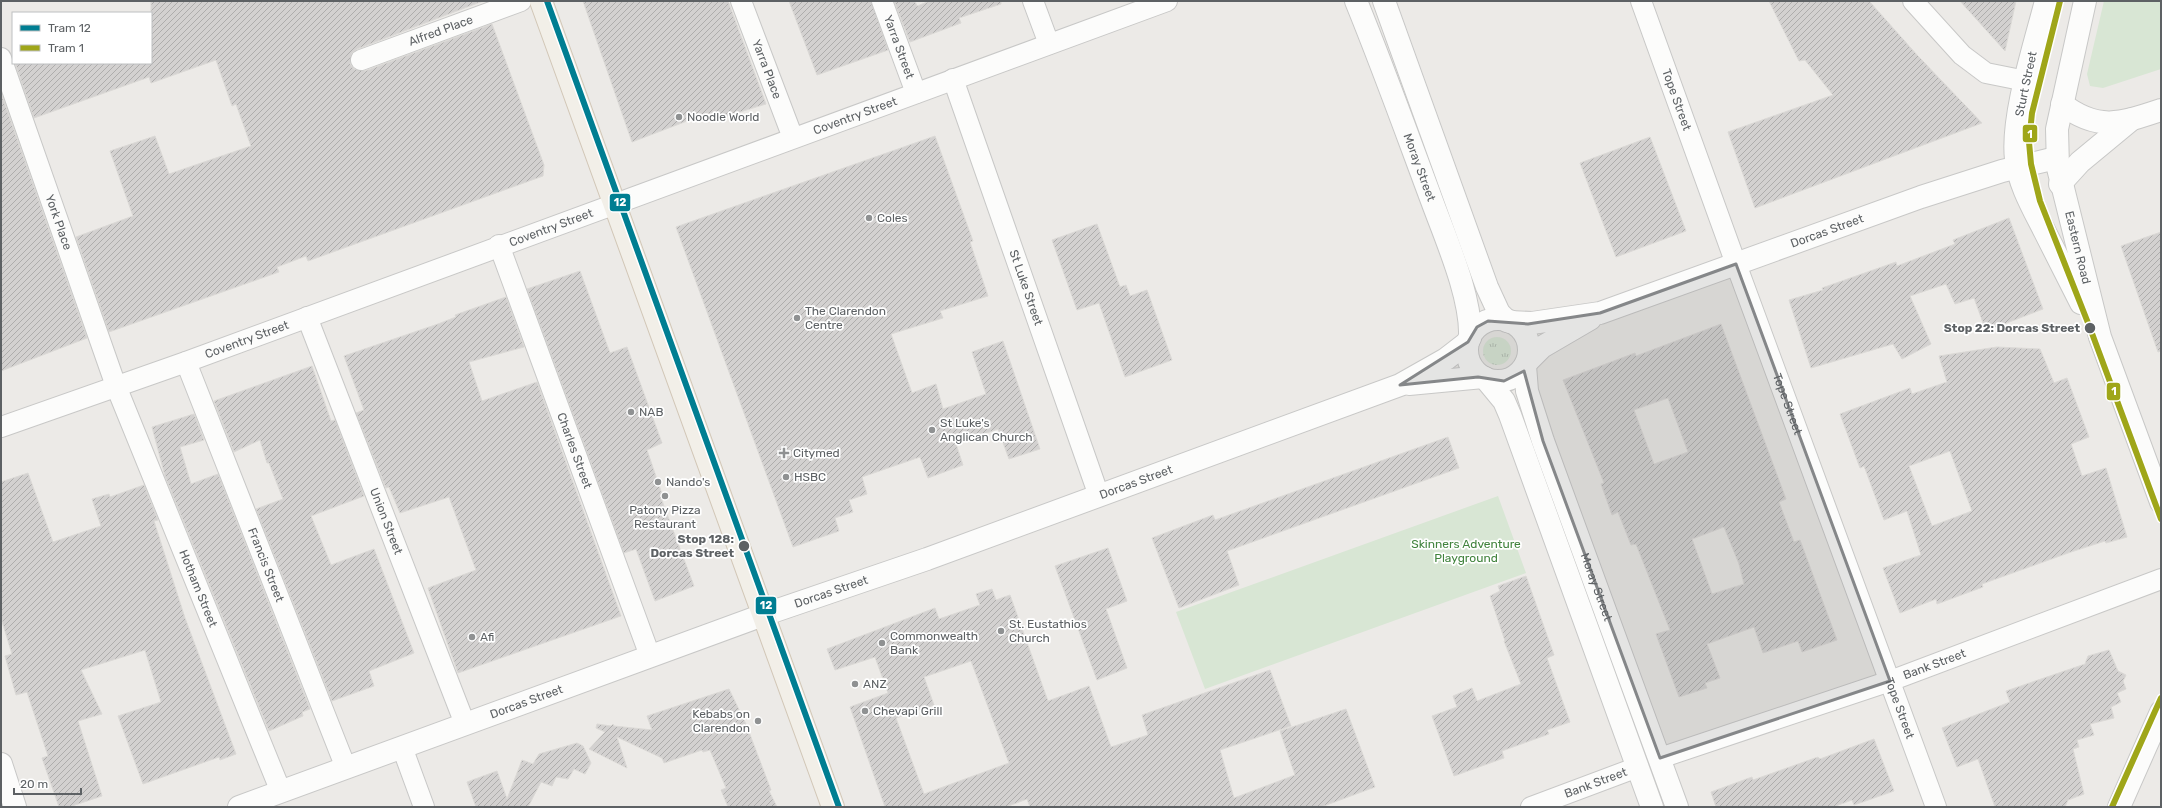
<svg xmlns="http://www.w3.org/2000/svg" width="2162" height="808" viewBox="0 0 2162 808" font-family="Rubik,sans-serif">
  <style>
    .grass { fill: url(#grass-tufts) }
    .park { fill: #d8e6d4 }
    .building { fill: url(#building-hatch); stroke: #dbd9d6; fill-rule: evenodd }
    .lines { fill: none; stroke-linecap: round; stroke-linejoin: round }
    .minor-casing { stroke: #c8c8c7; stroke-width: 22 }
    .tertiary-casing { stroke: #c8c8c7; stroke-width: 24 }
    .primary-casing { stroke: #d2c7b7; stroke-width: 24 }
    .minor { stroke: #fcfcfb; stroke-width: 20 }
    .tertiary { stroke: #fcfcfb; stroke-width: 22 }
    .primary { stroke: #f2efe8; stroke-width: 22 }
    .tram-1-casing { stroke: #fff; stroke-width: 9 }
    .tram-2-casing { stroke: #fff; stroke-width: 9 }
    .tram-1 { stroke: #007e92; stroke-width: 6 }
    .tram-2 { stroke: #9fa619; stroke-width: 6 }
    .marked { fill: #858789; fill-opacity: 0.2; stroke: #858789; stroke-width: 3; stroke-linejoin: round }
    .poi-dot { fill: #8f9192; stroke: #fff; stroke-width: 1.5 }
    .stop-dot { fill: #5d6164; stroke: #fff; stroke-width: 1.5 }
    .labels { text-anchor: middle; dominant-baseline: central; stroke-width: 3.5; stroke-linejoin: round; paint-order: stroke }
    .street-label { font-size: 12px; fill: #5d6164; stroke: #fff }
    .poi-label { font-size: 12px; fill: #5d6164; stroke: #fff; text-anchor: start }
    .stop-label { font-size: 12px; font-weight: bold; fill: #5d6164; stroke: #fff; text-anchor: end }
    .park-label { font-size: 12px; fill: #41833d; stroke: #fff }
    .line-badge { stroke: #fff; stroke-width: 1.5 }
    .badge-label { font-size: 11px; text-anchor: middle; font-weight: bold; fill: #fff }
  </style>
  <defs>
    <pattern id="grass-tufts" width="24" height="20" patternUnits="userSpaceOnUse"><rect width="24" height="20" fill="#d8e6d4"/><path d="M3 7l-1-3M5 7V3M7 7l1-3M15 17l-1-3M17 17v-4M19 17l1-3" fill="none" stroke="#b2beb0"/></pattern>
    <pattern id="building-hatch" width="6" height="6" patternUnits="userSpaceOnUse"><rect width="6" height="6" fill="#d3d1d0"/><path d="M-1 1l2-2M0 6l6-6M5 7l2-2" fill="none" stroke="#aeadac"/></pattern>
  </defs>
  <rect width="100%" height="100%" fill="#eceae7"/>
  <!-- grass -->
  <path class="grass" d="M1483 351a14 14 0 1 1 28 0a14 14 0 1 1-28 0Z"/>
  <!-- park -->
  <path class="park" d="M2104,1H2161V69L2103,88L2090,86L2087,74Z
    M1498,496L1526,573L1205,689L1176,612Z"/>
  <!-- building -->
  <path class="building" d="M151,1H483L357,49L352,53L350,64L354,69L365,71L492,24L544,165L543,176L308,261L306,256L277,267L279,272L109,332L76,237L133,216L110,151L155,136L169,174L251,146L236,104L232,106L216,60L151,83L149,77L34,118L15,63H151Z
    M583,1H728L766,104L711,121L708,113L632,142Z
    M789,1H871L888,50L817,75Z
    M894,1H915L917,6L930,1H1001V4L959,18L961,23L910,42Z
    M1769,1H1869L1918,56L1982,123L1755,208L1728,132L1833,95L1805,60L1799,61Z
    M1960,1H2016L2005,51Z
    M1,93L87,338L1,371Z
    M935,136L973,241L970,242L988,296L940,311L943,318L891,334L912,393L936,384L943,409L986,394L972,352L1003,341L1040,449L1009,459L998,429L956,444L963,465L928,478L920,457L862,477L867,494L849,500L853,512L835,518L839,531L793,547L676,227Z
    M1650,137L1686,231L1616,257L1580,163Z
    M2009,218L2043,309L1986,331L1974,298L1955,304L1946,284L1910,296L1931,344L1902,359L1893,344L1811,368L1789,300L1823,290L1822,288L1896,262L1897,266L1955,244L1953,240Z
    M1097,224L1120,287L1126,285L1130,296L1147,290L1172,360L1125,377L1099,303L1077,310L1052,240Z
    M2161,232V351L2158,352L2121,246Z
    M580,271L610,353L627,347L662,443L647,450L663,497L661,498L694,586L655,601L636,549L624,553L527,289Z
    M506,297L524,347L469,362L482,401L537,382L621,616L458,673L428,588L476,570L449,497L400,513L389,487L386,488L356,413L364,410L344,356L438,324L456,317L455,315Z
    M1721,324L1786,499L1779,502L1794,542L1800,540L1837,640L1802,652L1798,641L1763,653L1754,627L1707,644L1720,678L1705,683L1707,688L1679,697L1656,634L1670,630L1636,544L1631,545L1618,512L1612,515L1601,484L1604,483L1563,380L1635,353L1636,356ZM1668,398L1688,452L1654,464L1634,410ZM1724,527L1739,564L1744,584L1712,594L1692,539Z
    M1997,347L2040,349L2054,383L2067,378L2089,437L2071,444L2082,476L2106,468L2127,537L2106,543L2105,541L2071,552L1982,584L1983,587L1937,604L1936,599L1900,613L1883,568L1921,555L1907,511L1884,520L1864,466L1860,468L1840,414L1910,388L1912,394L1947,382L1939,356ZM1950,451L1972,511L1932,526L1909,466Z
    M312,366L331,421L335,420L364,496L311,516L331,565L374,549L414,653L369,671L374,686L332,701L256,509L283,499L269,463H267L260,440L234,452L214,401Z
    M194,414L204,440L180,447L191,484L218,474L310,709L302,712L303,716L269,731L165,476L152,427Z
    M1448,437L1459,468L1227,551L1239,585L1179,608L1152,538L1213,515L1215,520Z
    M28,473L53,542L101,526L92,499L109,494L110,497L144,485L158,520L154,521L185,618L236,754L220,760L219,757L143,784L118,716L161,702L145,650L81,670L102,714L78,721L102,796L69,807H59L42,758L48,756L27,692L16,695L5,656L12,654L1,618V482Z
    M1108,548L1127,601L1106,609L1127,668L1097,680L1055,566Z
    M1526,576L1554,655L1547,658L1570,722L1547,730L1549,734L1502,751L1504,758L1454,776L1432,716L1457,707L1453,696L1472,688L1477,701L1521,684L1504,641H1505L1490,596L1500,591L1498,586Z
    M992,589L996,600L1010,595L1048,701L1089,686L1111,747L1148,735L1142,715L1270,670L1291,726L1220,750L1234,798L1295,775L1280,731L1346,709L1375,787L1321,807H1030L1027,799L1006,807H885L850,707L888,693L875,657L835,670L827,649L935,608L939,619L980,605L976,594ZM971,661L1009,763L924,794L896,718L934,705L924,677Z
    M2109,650L2118,671L2126,675L2123,681L2126,689L2117,693L2121,702L2111,707L2114,718L2090,724L2094,735L2077,740L2079,747L2073,749L2084,794L2068,800L2065,807H1995L1978,759L1957,767L1942,728L2010,702L2006,691L2085,664L2088,656Z
    M729,689L746,724L771,790L769,791L777,807H728L721,790L726,788L710,750L703,752L702,750L664,763L662,758L617,737L627,768L589,749L605,732L596,728L597,724L611,726L613,724L614,726L652,730L647,716Z
    M1874,739L1894,791L1854,805L1852,800L1833,807H1716L1711,792L1752,777L1753,780L1818,757L1820,759Z
    M577,743L583,746L591,763L585,774L574,769L568,779L556,777L552,786L541,782L528,807H476L467,782L497,771L507,799L522,760L533,764L539,754Z"/>
  <g class="lines">
    <defs>
      <g id="minor">
        <path id="s1" d="M741,1L793,138"/>
        <path id="s2" d="M882,1L916,93"/>
        <path d="M1033,1L1049,44"/>
        <path id="s3" d="M1641,1L1736,264L1936,807"/>
        <path d="M1913,1L1962,55L1986,73L2026,81"/>
        <path id="s4" d="M1,58L116,386L281,792"/>
        <path id="s5" d="M361,60L521,1"/>
        <path id="s6" d="M953,79L1099,496"/>
        <path id="s7" d="M499,245L650,656"/>
        <path id="s8" d="M307,317L465,724"/>
        <path id="s9" d="M186,362L346,768"/>
        <path id="s10" d="M1,427L186,362L1167,1"/>
        <path d="M402,747L424,807"/>
        <path id="s11" d="M1660,758L1890,681L2161,579"/>
        <path id="s12" d="M1531,807L1638,767"/>
      </g>
      <g id="tertiary">
        <path id="s13" d="M1356,1C1383,67 1407,134 1432,201C1446,239 1472,298 1470,338"/>
        <path d="M1384,1L1487,287L1499,313L1507,321"/>
        <path d="M2046,1C2035,44 2011,117 2016,159C2019,185 2034,210 2045,232C2057,256 2069,279 2081,303"/>
        <path id="s14" d="M2085,1L2057,129L2058,168L2100,337L2161,502"/>
        <path d="M2062,104C2098,132 2122,123 2161,110"/>
        <path d="M2060,184L2080,162L2132,119"/>
        <circle cx="1498" cy="350" r="31"/>
        <path id="s15" d="M1510,322L1532,323L1600,313L1921,197L2002,171L2056,158"/>
        <path d="M1527,362L1542,347L1590,319"/>
        <path id="s16" d="M1525,366L1527,391L1543,441L1677,807"/>
        <path d="M1485,378L1504,401L1510,415L1652,807"/>
        <path d="M1409,384L1483,377"/>
        <path d="M1,764L15,807"/>
        <path id="s17" d="M239,807L763,615L927,559L1400,385L1446,359L1468,342"/>
        <path d="M2119,807L2161,712"/>
      </g>
      <path id="primary" d="M541,1L833,807"/>
    </defs>
    <!-- minor casing -->
    <use href="#minor" class="minor-casing"/>
    <!-- tertiary casing -->
    <use href="#tertiary" class="tertiary-casing"/>
    <!-- primary casing -->
    <use href="#primary" class="primary-casing"/>
    <!-- minor -->
    <use href="#minor" class="minor"/>
    <!-- tertiary -->
    <use href="#tertiary" class="tertiary"/>
    <!-- primary -->
    <use href="#primary" class="primary"/>
    <defs>
      <path id="tram-1" d="M547,1L839,807"/>
      <path id="tram-2" d="M2060,1L2032,113L2029,142L2031,164L2040,201L2090,328L2161,519
        M2112,807L2161,698"/>
    </defs>
    <!-- tram-1 casing -->
    <use href="#tram-1" class="tram-1-casing"/>
    <!-- tram-2 casing -->
    <use href="#tram-2" class="tram-2-casing"/>
    <!-- tram-1 -->
    <use href="#tram-1" class="tram-1"/>
    <!-- tram-2 -->
    <use href="#tram-2" class="tram-2"/>
  </g>
  <!-- marked area -->
  <path class="marked" d="M1736,264L1890,681L1660,758L1543,441L1524,371L1504,381L1478,377L1400,385L1468,342L1477,327L1488,321L1528,324L1600,313Z"/>
  <!-- markers -->
  <g class="poi-dot">
    <circle cx="679" cy="117" r="4"/>
    <circle cx="869" cy="218" r="4"/>
    <circle cx="797" cy="318" r="4"/>
    <circle cx="631" cy="412" r="4"/>
    <circle cx="932" cy="430" r="4"/>
    <path d="M782 447h4v4h4v4h-4v4h-4v-4h-4v-4h4z"/>
    <circle cx="786" cy="477" r="4"/>
    <circle cx="658" cy="482" r="4"/>
    <circle cx="665" cy="496" r="4"/>
    <circle cx="1001" cy="631" r="4"/>
    <circle cx="472" cy="637" r="4"/>
    <circle cx="882" cy="643" r="4"/>
    <circle cx="855" cy="684" r="4"/>
    <circle cx="865" cy="711" r="4"/>
    <circle cx="758" cy="721" r="4"/>
  </g>
  <g class="stop-dot">
    <circle cx="2090" cy="328" r="6"/>
    <circle cx="744" cy="546" r="6"/>
  </g>
  <g class="labels">
    <!-- street labels -->
    <g class="street-label">
      <text stroke="none"><textPath href="#s5" startOffset="85">Alfred Place</textPath></text>
      <text stroke="none"><textPath href="#s2" startOffset="49">Yarra Street</textPath></text>
      <text stroke="none"><textPath href="#s1" startOffset="73">Yarra Place</textPath></text>
      <text transform="translate(2026 84) rotate(-78)">Sturt Street</text>
      <text stroke="none"><textPath href="#s3" startOffset="105">Tope Street</textPath></text>
      <text stroke="none"><textPath href="#s10" startOffset="909">Coventry Street</textPath></text>
      <text stroke="none"><textPath href="#s13" startOffset="178">Moray Street</textPath></text>
      <text stroke="none"><textPath href="#s4" startOffset="174">York Place</textPath></text>
      <text stroke="none"><textPath href="#s10" startOffset="585">Coventry Street</textPath></text>
      <text stroke="none"><textPath href="#s15" startOffset="332">Dorcas Street</textPath></text>
      <text stroke="none"><textPath href="#s14" startOffset="252">Eastern Road</textPath></text>
      <text stroke="none"><textPath href="#s6" startOffset="221">St Luke Street</textPath></text>
      <text stroke="none"><textPath href="#s10" startOffset="261">Coventry Street</textPath></text>
      <text stroke="none"><textPath href="#s3" startOffset="429">Tope Street</textPath></text>
      <text stroke="none"><textPath href="#s7" startOffset="219">Charles Street</textPath></text>
      <text stroke="none"><textPath href="#s17" startOffset="954">Dorcas Street</textPath></text>
      <text stroke="none"><textPath href="#s8" startOffset="219">Union Street</textPath></text>
      <text stroke="none"><textPath href="#s9" startOffset="218">Francis Street</textPath></text>
      <text stroke="none"><textPath href="#s16" startOffset="233">Moray Street</textPath></text>
      <text stroke="none"><textPath href="#s4" startOffset="566">Hotham Street</textPath></text>
      <text stroke="none"><textPath href="#s17" startOffset="630">Dorcas Street</textPath></text>
      <text stroke="none"><textPath href="#s11" startOffset="290">Bank Street</textPath></text>
      <text stroke="none"><textPath href="#s17" startOffset="306">Dorcas Street</textPath></text>
      <text stroke="none"><textPath href="#s3" startOffset="753">Tope Street</textPath></text>
      <text stroke="none"><textPath href="#s12" startOffset="69">Bank Street</textPath></text>
    </g>
    <!-- poi labels -->
    <g class="poi-label">
      <text x="687" y="117">Noodle World</text>
      <text x="877" y="218">Coles</text>
      <text x="805" y="311">The Clarendon<tspan x="805" dy="14">Centre</tspan></text>
      <text x="639" y="412">NAB</text>
      <text x="940" y="423">St Luke's<tspan x="940" dy="14">Anglican Church</tspan></text>
      <text x="793" y="453">Citymed</text>
      <text x="794" y="477">HSBC</text>
      <text x="666" y="482">Nando's</text>
      <text x="665" y="510" text-anchor="middle">Patony Pizza<tspan x="665" dy="14">Restaurant</tspan></text>
      <text x="1009" y="624">St. Eustathios<tspan x="1009" dy="14">Church</tspan></text>
      <text x="890" y="636">Commonwealth<tspan x="890" dy="14">Bank</tspan></text>
      <text x="480" y="637">Afi</text>
      <text x="863" y="684">ANZ</text>
      <text x="873" y="711">Chevapi Grill</text>
      <text x="750" y="714" text-anchor="end">Kebabs on<tspan x="750" dy="14">Clarendon</tspan></text>
    </g>
    <!-- stop labels -->
    <g class="stop-label">
      <text x="2080" y="328">Stop 22: Dorcas Street</text>
      <text x="734" y="539">Stop 128:<tspan x="734" dy="14">Dorcas Street</tspan></text>
    </g>
    <!-- park labels -->
    <g class="park-label">
      <text x="1466" y="544">Skinners Adventure<tspan x="1466" dy="14">Playground</tspan></text>
    </g>
  </g>
  <g class="line-badge">
    <rect x="2022" y="124" width="16" height="19" rx="4" fill="#9fa619"/>
    <rect x="609" y="193" width="22" height="19" rx="4" fill="#007e92"/>
    <rect x="2106" y="382" width="15" height="19" rx="4" fill="#9fa619"/>
    <rect x="755" y="596" width="22" height="19" rx="4" fill="#007e92"/>
  </g>
  <g class="badge-label">
    <text x="2030" y="138">1</text>
    <text x="620" y="206">12</text>
    <text x="2114" y="395">1</text>
    <text x="766" y="609">12</text>
  </g>
  <!-- border -->
  <rect width="2162" height="808" fill="none" stroke="#5d6164" stroke-width="4"/>
  <!-- legend -->
  <rect x="12" y="12" width="140" height="52" fill="#ffffff" stroke="#bec0c1"/>
  <rect x="20" y="25" width="20" height="6" fill="#007e92" stroke="#bec0c1"/>
  <text x="48" y="32" font-size="12" fill="#5d6164">Tram 12</text>
  <rect x="20" y="45" width="20" height="6" fill="#9fa619" stroke="#bec0c1"/>
  <text x="48" y="52" font-size="12" fill="#5d6164">Tram 1</text>
  <!-- scale -->
  <path d="M14 788v6h67v-6" fill="none" stroke="#5d6164" stroke-width="2"/>
  <text x="20" y="788" font-size="12" fill="#5d6164" stroke="#ffffff" stroke-width="3" paint-order="stroke">20 m</text>
</svg>
